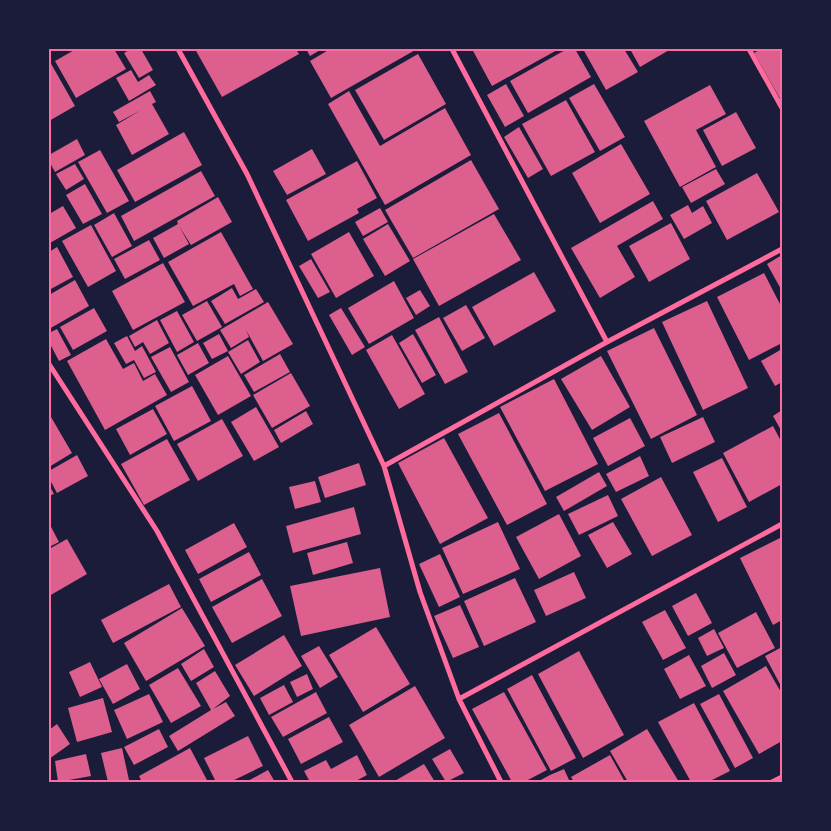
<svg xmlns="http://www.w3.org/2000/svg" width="831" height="831" viewBox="0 0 831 831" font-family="'Libre Baskerville',serif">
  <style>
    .building { fill: #dd5f8e }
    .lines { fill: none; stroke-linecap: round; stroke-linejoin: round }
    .minor { stroke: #ff6b9d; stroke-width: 5 }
    .neatline { fill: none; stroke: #ff6b9d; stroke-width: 2 }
  </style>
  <rect width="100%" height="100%" fill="#1b1b3a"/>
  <!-- building -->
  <path class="building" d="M76,49H114L126,69L76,98L55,61Z
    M131,49H141L153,70L139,78L124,53Z
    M195,49H296L299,54L222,97Z
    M306,49H322L310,56Z
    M330,49H417L331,98L310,61Z
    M472,49H559L492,86Z
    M567,49H575L591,77L528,113L510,81Z
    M583,49H624L638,72L606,90Z
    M630,49H671L640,67Z
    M761,49H782V102L754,53Z
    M418,54L446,104L384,140L355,90Z
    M49,60L75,106L49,121Z
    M131,70L138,82L149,75L156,85L129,101L116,78Z
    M506,84L524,116L505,127L487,95Z
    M594,84L625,137L600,151L569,98Z
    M710,85L726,114L696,130L716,167L680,187L644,121Z
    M150,91L156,102L152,104L169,134L132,155L116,125L141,110L119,122L113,112Z
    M349,91L380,146L445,108L471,155L385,205L328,104Z
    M566,100L595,152L551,176L522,124Z
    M736,112L756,148L722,166L703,130Z
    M519,127L543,169L528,178L504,137Z
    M184,132L202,165L135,202L117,170Z
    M77,139L85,155L55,172L49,161V155Z
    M621,144L650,194L600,223L572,173Z
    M312,149L326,174L287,195L273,171Z
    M100,150L129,201L107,213L78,162Z
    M471,160L499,209L413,258L385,210Z
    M357,161L377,198L357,209L359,213L308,241L286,200Z
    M75,164L84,179L66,190L56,174Z
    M716,169L725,184L691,203L682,187Z
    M201,171L215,196L134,241L121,216Z
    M757,173L779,212L727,240L706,201Z
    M85,184L102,214L83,224L66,195Z
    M218,197L232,222L191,245L179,226L189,244L164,258L153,238L178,224L177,221Z
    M653,201L663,219L617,246L635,277L600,298L571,248Z
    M688,205L692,213L703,206L712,223L684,239L670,215Z
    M63,206L76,228L50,243L49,241V214Z
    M380,208L388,222L363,236L355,222Z
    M114,213L132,246L112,257L94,225Z
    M494,214L521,260L439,306L413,259Z
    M671,223L690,259L649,282L629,246Z
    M388,224L410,261L385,276L363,239Z
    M91,225L116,271L88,287L62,241Z
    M221,232L253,289L240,296L234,284L193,306L168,262Z
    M349,232L374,276L336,298L311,254Z
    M149,240L160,260L125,279L114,259Z
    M57,247L73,277L49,290V252Z
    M782,255V291L767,264Z
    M311,259L330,292L318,298L299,266Z
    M163,263L185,302L133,330L112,291Z
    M534,272L556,311L494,346L472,307Z
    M764,273L782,308V343L749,360L717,297Z
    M75,280L89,306L49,329V295Z
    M394,281L414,318L369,344L348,308Z
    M232,288L238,299L256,289L264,302L225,324L211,301Z
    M420,290L430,306L416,315L406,298Z
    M207,301L222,327L197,341L182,315Z
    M707,301L748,388L703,410L662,322Z
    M268,302L293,344L263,361L246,330L249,337L231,348L220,330Z
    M466,305L485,338L462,351L443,318Z
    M94,308L107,331L73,350L60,327Z
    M341,308L365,347L352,355L329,315Z
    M177,311L194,342L177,352L160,320Z
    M439,317L468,372L445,384L415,330Z
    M157,320L169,343L150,354L143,342L135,347L129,336Z
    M654,328L697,415L651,439L607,351Z
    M57,329L71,355L59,361L49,342V333Z
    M219,334L228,351L212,359L203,343Z
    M413,334L436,375L422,383L399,343Z
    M392,335L425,394L399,409L366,350Z
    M127,336L135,351L142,346L156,372L144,378L134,360L126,364L114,343Z
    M106,339L123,369L134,363L143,381L155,374L167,395L105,430L67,361Z
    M248,340L260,362L241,374L228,352Z
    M198,343L209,363L188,375L177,355Z
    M170,347L189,382L171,392L151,357Z
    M782,349V382L775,386L761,361Z
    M280,354L290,372L254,392L244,375Z
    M228,356L251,396L218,415L195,375Z
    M601,356L630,407L592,430L561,379Z
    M291,373L310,406L272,428L253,395Z
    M554,379L598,464L545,491L500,407Z
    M192,386L211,421L174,441L155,406Z
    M256,407L279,447L254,461L231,422Z
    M153,409L167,434L130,455L116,429Z
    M782,410V432L773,416Z
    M306,411L313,424L281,443L274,430Z
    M499,413L547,504L507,525L458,434Z
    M51,417L72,453L49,467V418Z
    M703,417L715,442L672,463L660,437Z
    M630,418L645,446L608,466L593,438Z
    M222,419L243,456L198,481L177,444Z
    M773,426L782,443V484L749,502L723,453Z
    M444,438L488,518L440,544L398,463Z
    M167,439L190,480L144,505L121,464Z
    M77,455L88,476L57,493L49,478V471Z
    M640,456L649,476L616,492L606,474Z
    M722,458L747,507L718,522L693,472Z
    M359,463L366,485L325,498L318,477Z
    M599,472L607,486L564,511L556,497Z
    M661,477L692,535L652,556L621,499Z
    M315,481L321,502L295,509L289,487Z
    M49,485L54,494L49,496Z
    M608,495L618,516L579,535L568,514Z
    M354,507L361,534L293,553L286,526Z
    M559,514L581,556L539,579L516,537Z
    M498,522L520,569L463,594L442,548Z
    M613,522L632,554L607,568L588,535Z
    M49,523L59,542L49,547Z
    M234,523L247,547L198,574L185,550Z
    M782,537V620L773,625L740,558Z
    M67,539L87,574L49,596V549Z
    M347,542L353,563L313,575L307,553Z
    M249,552L261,575L211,602L199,579Z
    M440,554L460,597L439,607L419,564Z
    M380,568L390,617L301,636L290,586Z
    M574,572L586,598L546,616L534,590Z
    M515,578L536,622L484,646L464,601Z
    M262,579L282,616L232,643L212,607Z
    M169,584L181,607L113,643L101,620Z
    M696,593L712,623L688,636L672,606Z
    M460,605L479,647L453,658L434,616Z
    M182,608L205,646L146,681L124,643Z
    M665,610L686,648L663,660L642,622Z
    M756,612L775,648L737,668L718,633Z
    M376,627L410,684L363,712L329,655Z
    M714,629L724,648L707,656L698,638Z
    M284,635L302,666L254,696L235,665Z
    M319,646L338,677L320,688L301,656Z
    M782,647V688L765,656Z
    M204,649L214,667L191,681L181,664Z
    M579,651L624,735L583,758L538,674Z
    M724,653L736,675L712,688L701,666Z
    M689,655L706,686L680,699L664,669Z
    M90,662L102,687L80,697L69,672Z
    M127,664L140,689L113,704L99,679Z
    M766,666L782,694V741L759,754L723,691Z
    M178,668L201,706L171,723L149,685Z
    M215,671L230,696L213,709L226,702L235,716L178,751L169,736L211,710L196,683Z
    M307,674L313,689L297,697L290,682Z
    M532,675L576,758L551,771L507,689Z
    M284,685L293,702L269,715L260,698Z
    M415,686L445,738L379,777L349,725Z
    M316,692L327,713L283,737L271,717Z
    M504,692L547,770L524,782H512L472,709Z
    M149,694L163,722L127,739L114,710Z
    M719,694L753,758L735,768L700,704Z
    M103,698L112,732L77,742L68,708Z
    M694,703L730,771L708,782H691L658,722Z
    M329,717L343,742L301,764L288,739Z
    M57,724L70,744L49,759V730Z
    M159,729L168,747L134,765L124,747Z
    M647,729L679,782H628L610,751Z
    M248,736L263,766L230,782H216L204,758Z
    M122,748L129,780L119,782H108L101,753Z
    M190,748L208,782H142L139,776Z
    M450,749L464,773L446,782L432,759Z
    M86,754L91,776L58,782L55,761Z
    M357,755L367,775L354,782H310L304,771L326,760L331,769Z
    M610,755L625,782H574L571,777Z
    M424,764L435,782H393Z
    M564,769L570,782H537L550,775Z
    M268,770L275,782H246Z"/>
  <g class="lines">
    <!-- minor -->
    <path class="minor" d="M178,49L247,174L384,466L420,592L459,699L501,782
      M452,49L607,342
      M749,49L782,108
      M49,364L157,531L292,782
      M384,466L607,342L782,249
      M459,699L782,524
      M772,782L782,777"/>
  </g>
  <!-- border -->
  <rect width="831" height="831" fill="none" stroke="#1b1b3a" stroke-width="100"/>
  <rect x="50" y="50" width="731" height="731" class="neatline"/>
</svg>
